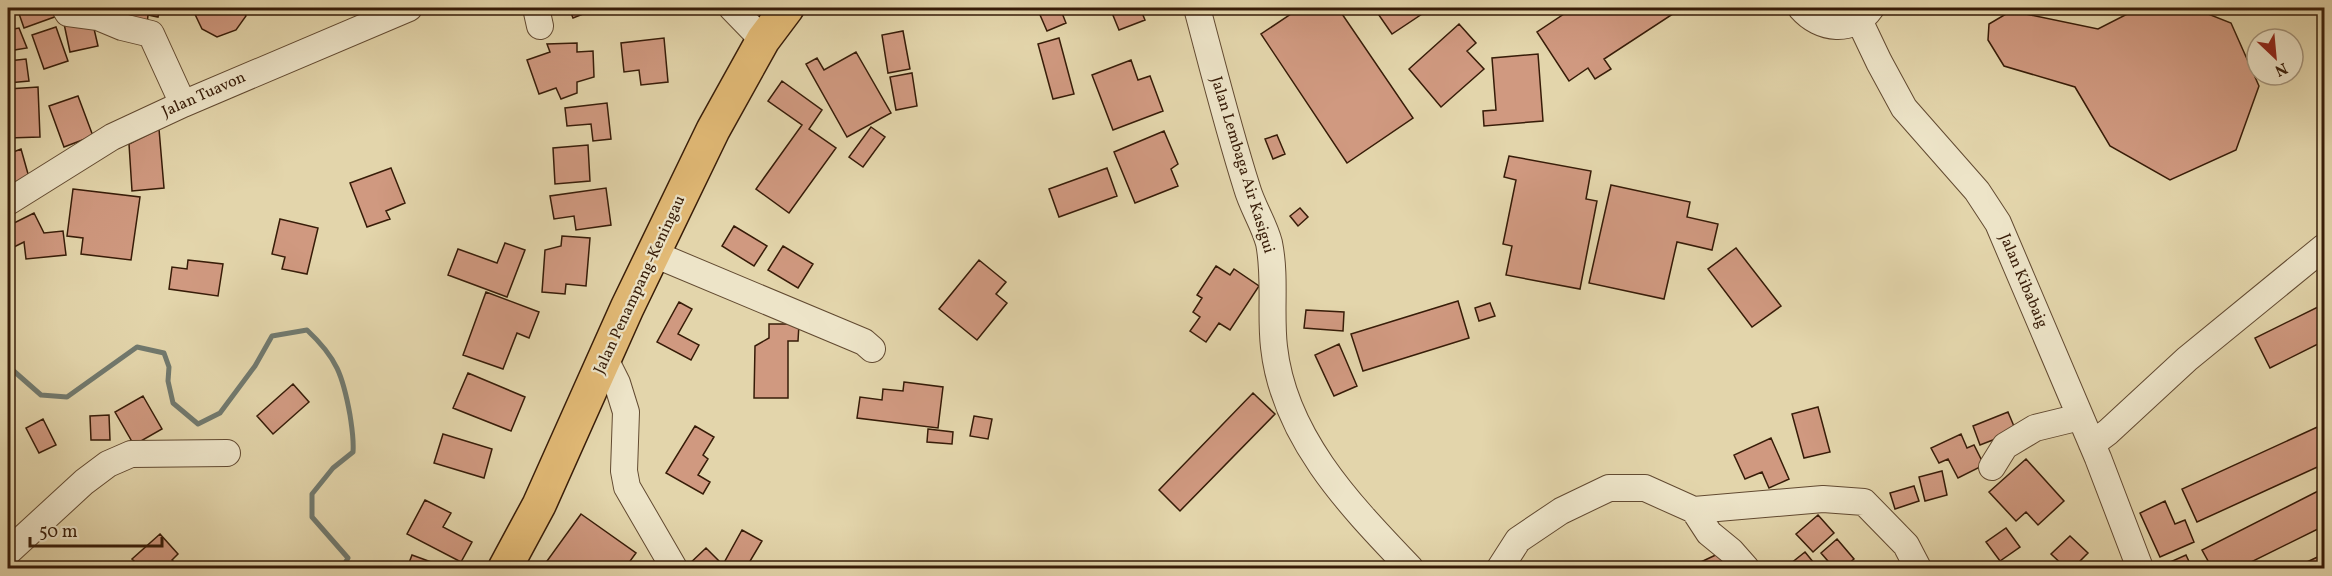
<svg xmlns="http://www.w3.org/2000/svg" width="2332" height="576" viewBox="0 0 2332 576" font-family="Vollkorn,serif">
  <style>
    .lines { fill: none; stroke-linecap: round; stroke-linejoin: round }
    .stream { stroke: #71796e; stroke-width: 5 }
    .building { fill: #d09980; stroke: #371c08; stroke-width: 1.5 }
    .minor-casing { stroke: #624a31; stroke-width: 28 }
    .major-casing { stroke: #371c08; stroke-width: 36 }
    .minor { stroke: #ede4c8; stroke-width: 26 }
    .major { stroke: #e2ba76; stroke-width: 33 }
    .labels { text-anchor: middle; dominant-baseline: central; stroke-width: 4.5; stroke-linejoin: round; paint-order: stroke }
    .street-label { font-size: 16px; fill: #371c08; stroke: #ede4c8 }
  </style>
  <rect width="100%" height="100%" fill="#e3d5ab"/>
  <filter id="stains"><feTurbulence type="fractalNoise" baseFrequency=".00333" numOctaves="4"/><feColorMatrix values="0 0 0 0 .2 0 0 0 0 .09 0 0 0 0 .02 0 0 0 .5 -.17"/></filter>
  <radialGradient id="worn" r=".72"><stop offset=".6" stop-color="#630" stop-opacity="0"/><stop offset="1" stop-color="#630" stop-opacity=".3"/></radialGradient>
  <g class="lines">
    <!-- stream -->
    <path class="stream" d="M8,366L41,395L67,397L137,347L164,353L169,367L168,381L173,403L198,424L220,413L255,366L272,336L307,330C337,358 343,376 350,415C352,429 354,439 353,452L333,468L312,494V517L348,558L342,568"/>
  </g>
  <!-- building -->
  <path class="building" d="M8,8L12,20L8,21Z
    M17,8H57L60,15L24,28Z
    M122,8H160L158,17L148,15L147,25L120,21Z
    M192,8H243L246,16L236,30L217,37L202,29Z
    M569,8H598L573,18Z
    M1037,8H1060L1066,23L1047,31Z
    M1110,8H1140L1145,20L1119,30Z
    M1300,8H1338L1413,118L1347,163L1261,34Z
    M1374,8H1431L1392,34Z
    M1573,8H1682L1604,59L1611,69L1595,79L1588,68L1569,81L1537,32Z
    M2139,8H2193L2231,23L2259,86L2236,150L2170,180L2110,146L2075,87L2004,66L1988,40L1989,24L2011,11L2098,29Z
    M63,19L92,20L98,46L70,52Z
    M1459,24L1476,43L1467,51L1484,69L1441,107L1409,69Z
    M56,27L68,61L44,69L32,35Z
    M19,28L27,48L8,51V30Z
    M903,31L910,69L888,73L882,35Z
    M664,38L668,82L641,85L639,70L624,72L621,43Z
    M1059,38L1074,94L1053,99L1038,44Z
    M577,43V52L593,51L594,77L577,82V93L561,99L556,88L539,94L527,60L550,52L547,44Z
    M856,52L891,113L847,137L806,64L817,58L824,70Z
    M1538,54L1543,121L1484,126L1483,111L1496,110L1492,58Z
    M26,59L29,81L8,83V61Z
    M1131,60L1138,80L1150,76L1163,111L1113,130L1092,75Z
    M912,73L917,106L896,110L890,77Z
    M782,81L822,110L809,129L836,148L789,213L756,189L802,125L768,101Z
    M38,87L40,137L8,138V89Z
    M78,96L93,136L64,147L49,106Z
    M607,103L611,139L593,141L591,124L567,126L565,108Z
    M871,127L885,137L863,167L849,157Z
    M159,129L164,188L132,191L129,144Z
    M1164,131L1178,164L1171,169L1178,186L1135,203L1114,152Z
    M1277,135L1285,154L1273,159L1265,139Z
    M588,145L590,181L555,184L553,148Z
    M21,149L30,181L8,193V154Z
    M1509,156L1591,171L1586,199L1597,201L1580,289L1506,275L1512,246L1503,244L1516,180L1504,177Z
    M391,168L405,203L386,211L390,219L367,227L350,183Z
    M1107,168L1117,196L1059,217L1049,189Z
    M1611,185L1690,202L1687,217L1718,224L1712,250L1677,242L1664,299L1589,283Z
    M606,188L611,225L576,230L574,216L554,219L550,196Z
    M73,189L140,197L131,260L81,254L83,238L67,236Z
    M1300,208L1308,217L1298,226L1290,216Z
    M34,213L44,233L63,231L66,255L26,259L24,242L10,249L8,244V226Z
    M280,219L318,228L307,274L282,269L285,257L272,254Z
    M734,226L767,246L754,266L722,246Z
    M562,236L590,238L586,286L566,284L565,294L542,292L545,250L561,246Z
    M505,243L525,250L507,297L448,275L458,249L497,263Z
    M783,246L813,264L798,288L768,270Z
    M1736,248L1781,306L1752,327L1708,269Z
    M188,260L223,264L218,296L169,289L172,267L187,269Z
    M979,260L1006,282L996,294L1007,303L977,340L939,309Z
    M1216,266L1230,275L1234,269L1259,286L1230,330L1219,323L1206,342L1190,331L1200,317L1193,312L1202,298L1197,295Z
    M486,292L539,312L529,338L517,333L503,369L463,355Z
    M1458,301L1469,338L1363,371L1351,334Z
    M679,302L692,309L678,334L699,345L691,360L657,342Z
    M1490,303L1495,316L1479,321L1475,308Z
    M2324,304V341L2270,368L2255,338Z
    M1306,310L1344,312L1343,331L1304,328Z
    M769,324H799L798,341H788V398H754L755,346L769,338Z
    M1339,344L1357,386L1334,396L1315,355Z
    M468,373L525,397L511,431L453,408Z
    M904,382L943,387L938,428L857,418L860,397L882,400L883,389L903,391Z
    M293,384L309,402L273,434L257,416Z
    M1253,393L1275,414L1180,511L1159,490Z
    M143,396L162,429L134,445L115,412Z
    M1818,407L1830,452L1804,458L1792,414Z
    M2008,412L2016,431L1980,445L1973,426Z
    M109,415L110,440H91L90,416Z
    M974,416L992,419L988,439L970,436Z
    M43,419L56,445L39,453L26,428Z
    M2324,424V464L2197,522L2182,489Z
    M695,426L714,437L703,455L708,459L698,475L710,482L703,494L666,473Z
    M928,429L953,432L952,444L927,442Z
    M443,434L492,449L484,478L434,463Z
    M1961,434L1967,448L1974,445L1984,465L1958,478L1948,459L1939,463L1931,448Z
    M1771,438L1789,479L1769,488L1762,472L1745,479L1734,455Z
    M2026,459L2064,501L2038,525L2026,512L2016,521L1989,492Z
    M1942,471L1947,495L1925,501L1919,477Z
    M1914,486L1919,501L1895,509L1890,493Z
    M2324,488V526L2239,568H2212L2202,550Z
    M425,500L451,513L443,527L472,542L461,562L407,534Z
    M2165,501L2175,524L2185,520L2194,542L2160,557L2140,513Z
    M581,514L636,553L625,568H558L547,561Z
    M1818,515L1834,533L1813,552L1796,534Z
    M2006,528L2020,547L2000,561L1986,542Z
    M742,530L762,541L746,568H738L725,561Z
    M160,534L178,554L172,560L177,565L173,568H141L132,559Z
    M2070,536L2088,553L2073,568H2066L2051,554Z
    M1837,539L1854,559L1843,568H1834L1821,553Z
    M706,548L726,568H685Z
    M1722,552L1730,568H1688Z
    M1805,552L1818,568H1785Z
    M2324,554V568H2294Z
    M412,555L442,566L441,568H407Z
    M2186,555L2192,568H2162L2161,566Z"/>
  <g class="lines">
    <defs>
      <path id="minor" d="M65,8L68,13L98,17L122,27L151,34L183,104
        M536,8L540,26
        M732,8L763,40
        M1197,8C1213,68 1228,128 1247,188C1252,206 1264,224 1269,243C1276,277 1270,313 1274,347C1284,438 1351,506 1410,568
        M1801,8C1820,30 1853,34 1871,8
        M1859,20L1879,62L1904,108L1977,191L1998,223L2098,458L2140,568
        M8,202L112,137L183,104L409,8
        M654,254L864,342L872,349
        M605,359L617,383L626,412L624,471L627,487L674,568
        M2092,444L2108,432L2187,359L2324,247
        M1992,467L2005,446L2035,428L2080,417
        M1694,510L1823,499L1864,502L1906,545L1918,568
        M8,552L84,482L108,464L131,454L227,453
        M1500,568L1518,540L1561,511L1609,488H1645L1694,510L1709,533L1731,551L1746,568"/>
      <path id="major" d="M505,568L539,505L627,308L713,130L763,40L787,8"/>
    </defs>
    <!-- minor casing -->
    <use href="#minor" class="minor-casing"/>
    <!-- major casing -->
    <use href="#major" class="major-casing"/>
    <!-- minor -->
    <use href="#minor" class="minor"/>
    <!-- major -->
    <use href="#major" class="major"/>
  </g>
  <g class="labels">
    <!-- street labels -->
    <g class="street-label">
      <text transform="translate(204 95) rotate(-24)">Jalan Tuavon</text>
      <text transform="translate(1242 165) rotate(73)">Jalan Lembaga Air Kasigui</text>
      <text transform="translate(2023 281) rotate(67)">Jalan Kibabaig</text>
      <text transform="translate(640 285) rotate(-65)">Jalan Penampang-Keningau</text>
    </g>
  </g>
  <!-- margin -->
  <rect width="2332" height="576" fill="none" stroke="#e3d5ab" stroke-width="30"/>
  <rect x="9" y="9" width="2314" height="558" fill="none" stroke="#371c08" stroke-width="3"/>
  <rect x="15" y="15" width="2302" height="546" fill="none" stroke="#371c08" stroke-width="1.5"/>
  <!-- north arrow -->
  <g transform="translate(2275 57) rotate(154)"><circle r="28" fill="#ede4c8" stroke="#a4947b" stroke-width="1.5"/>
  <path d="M0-4.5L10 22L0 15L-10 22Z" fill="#8f2418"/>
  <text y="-9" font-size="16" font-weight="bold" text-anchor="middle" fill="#371c08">N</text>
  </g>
  <!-- scale -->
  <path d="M30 537v9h132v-9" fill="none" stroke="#371c08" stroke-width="3"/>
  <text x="39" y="537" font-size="18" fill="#371c08" stroke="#ede4c8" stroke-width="4.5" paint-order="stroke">50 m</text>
  <rect width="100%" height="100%" filter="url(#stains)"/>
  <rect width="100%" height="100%" fill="url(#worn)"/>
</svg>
